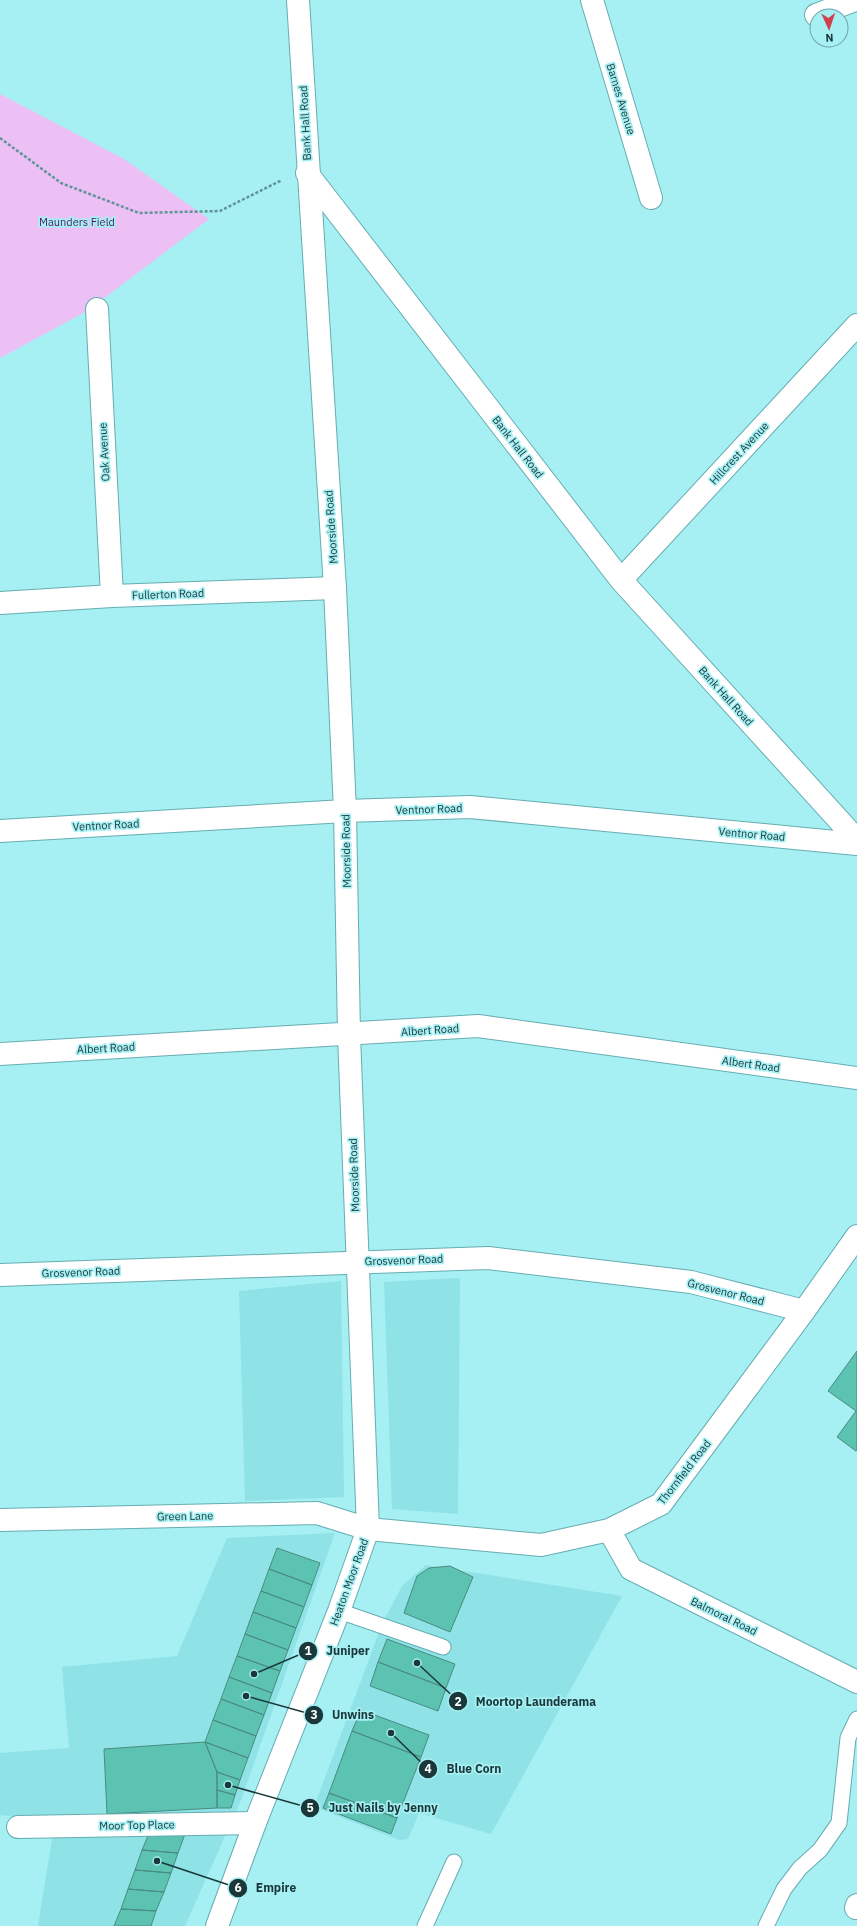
<svg xmlns="http://www.w3.org/2000/svg" width="857" height="1926" viewBox="0 0 857 1926" font-family="'IBM Plex Sans',sans-serif">
  <style>
    .built { fill: #8fe2e6 }
    .green { fill: #ecc0f5 }
    .building { fill: #5cc2b1; stroke: #498c80 }
    .lines { fill: none; stroke-linecap: round; stroke-linejoin: round }
    .lane-casing { stroke: #66adb2; stroke-width: 17 }
    .street-casing { stroke: #66adb2; stroke-width: 24 }
    .secondary-casing { stroke: #66adb2; stroke-width: 24 }
    .path { stroke: #609396; stroke-width: 2.5; stroke-dasharray: 3 2; stroke-linecap: butt }
    .lane { stroke: #fff; stroke-width: 15 }
    .street { stroke: #fff; stroke-width: 22 }
    .secondary { stroke: #fff; stroke-width: 22 }
    .labels { text-anchor: middle; dominant-baseline: central; stroke-width: 3.5; stroke-linejoin: round; paint-order: stroke }
    .street-label { font-size: 11px; fill: #1a3739; stroke: #a6eff3 }
    .park-label { font-size: 11px; fill: #551961; stroke: #a6eff3 }
    .leader { fill: none; stroke: #1a3739; stroke-width: 1.5 }
    .callout-dot { fill: #1a3739; stroke: #a6eff3; stroke-width: 1.5 }
    .mark-label { font-size: 12px; text-anchor: middle; font-weight: bold; fill: #fff }
    .callout-label { font-size: 12px; text-anchor: middle; font-weight: bold; fill: #1a3739; stroke: #a6eff3; stroke-width: 3.5; stroke-linejoin: round; paint-order: stroke }
  </style>
  <rect width="100%" height="100%" fill="#a6eff3"/>
  <!-- built -->
  <path class="built" d="M460,1278L458,1514L392,1509L384,1282Z
    M341,1281L344,1497L245,1501L239,1291Z
    M335,1533L241,1800L185,1926H38L55,1820L0,1815V1753L69,1748L62,1667L177,1656L227,1538Z
    M426,1565L622,1596L491,1834L419,1813L408,1839L399,1840L314,1807L382,1624L402,1586Z"/>
  <!-- green -->
  <path class="green" d="M0,94L124,159L209,219L87,311L0,358Z"/>
  <!-- building -->
  <path class="building" d="M857,1351V1449L856,1451L837,1437L856,1411L828,1391Z
    M277,1548L320,1563L312,1585L269,1569Z
    M450,1566L473,1577L450,1632L404,1613L417,1576L429,1568Z
    M269,1569L312,1585L304,1607L261,1591Z
    M261,1591L304,1607L296,1628L253,1612Z
    M253,1612L296,1628L288,1650L245,1634Z
    M245,1634L288,1650L280,1671L237,1656Z
    M387,1639L455,1664L446,1688L378,1662Z
    M237,1656L280,1671L272,1693L229,1677Z
    M378,1662L446,1688L438,1711L370,1686Z
    M229,1677L272,1693L264,1715L221,1699Z
    M221,1699L264,1715L256,1736L213,1720Z
    M361,1710L429,1735L421,1757L352,1731Z
    M213,1720L256,1736L248,1758L205,1742Z
    M352,1731L421,1757L397,1818L329,1793Z
    M205,1742L248,1758L240,1780L217,1772Z
    M205,1742L217,1772V1808L107,1814L104,1749Z
    M217,1772L240,1780L235,1795L217,1790Z
    M217,1790L235,1795L231,1808H217Z
    M329,1793L397,1818L391,1834L323,1808Z
    M150,1831L185,1834L178,1853L142,1850Z
    M142,1850L178,1853L171,1873L135,1870Z
    M135,1870L171,1873L164,1892L128,1889Z
    M128,1889L164,1892L156,1911L121,1909Z
    M121,1909L156,1911L151,1926H114Z"/>
  <g class="lines">
    <defs>
      <path id="lane" d="M339,1611L443,1647
        M425,1926L454,1862
        M766,1926L784,1889L800,1868L820,1850L839,1823L848,1738L857,1719"/>
      <path id="street" d="M592,0L651,198
        M816,15L855,0
        M307,173L621,580L857,840
        M97,309L112,596
        M621,580L857,325
        M0,603L112,596L335,588
        M0,831L345,811L470,807L857,844
        M0,1054L478,1026L857,1078
        M0,1275L488,1258L691,1282L804,1311
        M0,1520L317,1513L368,1529L541,1545L609,1530L661,1504L804,1311L857,1236
        M609,1530L631,1569L857,1682
        M18,1827L255,1823
        M856,1908L857,1905"/>
      <path id="secondary" d="M217,1926L255,1823L339,1611L368,1529L349,1035L345,811L335,588L298,0"/>
    </defs>
    <!-- lane casing -->
    <use href="#lane" class="lane-casing"/>
    <!-- street casing -->
    <use href="#street" class="street-casing"/>
    <!-- secondary casing -->
    <use href="#secondary" class="secondary-casing"/>
    <!-- path -->
    <path class="path" d="M0,138L61,183L139,213L220,211L282,180"/>
    <!-- lane -->
    <use href="#lane" class="lane"/>
    <!-- street -->
    <use href="#street" class="street"/>
    <!-- secondary -->
    <use href="#secondary" class="secondary"/>
  </g>
  <g class="labels">
    <!-- street labels -->
    <g class="street-label">
      <text transform="translate(621 99) rotate(73)">Barnes Avenue</text>
      <text transform="translate(305 123) rotate(-93)">Bank Hall Road</text>
      <text transform="translate(518 447) rotate(52)">Bank Hall Road</text>
      <text transform="translate(104 452) rotate(-93)">Oak Avenue</text>
      <text transform="translate(739 453) rotate(-47)">Hillcrest Avenue</text>
      <text transform="translate(331 527) rotate(-94)">Moorside Road</text>
      <text transform="translate(168 594) rotate(-2)">Fullerton Road</text>
      <text transform="translate(726 696) rotate(48)">Bank Hall Road</text>
      <text transform="translate(429 809) rotate(-2)">Ventnor Road</text>
      <text transform="translate(106 825) rotate(-3)">Ventnor Road</text>
      <text transform="translate(752 834) rotate(5)">Ventnor Road</text>
      <text transform="translate(346 851) rotate(-91)">Moorside Road</text>
      <text transform="translate(430 1030) rotate(-4)">Albert Road</text>
      <text transform="translate(106 1048) rotate(-3)">Albert Road</text>
      <text transform="translate(751 1064) rotate(8)">Albert Road</text>
      <text transform="translate(354 1175) rotate(-92)">Moorside Road</text>
      <text transform="translate(404 1260) rotate(-2)">Grosvenor Road</text>
      <text transform="translate(81 1272) rotate(-2)">Grosvenor Road</text>
      <text transform="translate(726 1292) rotate(14)">Grosvenor Road</text>
      <text transform="translate(684 1472) rotate(-52)">Thornfield Road</text>
      <text transform="translate(185 1516) rotate(-1)">Green Lane</text>
      <text transform="translate(349 1582) rotate(-70)">Heaton Moor Road</text>
      <text transform="translate(724 1616) rotate(26)">Balmoral Road</text>
      <text transform="translate(137 1825) rotate(-1)">Moor Top Place</text>
    </g>
    <!-- park labels -->
    <g class="park-label">
      <text x="77" y="222">Maunders Field</text>
    </g>
  </g>
  <!-- callouts -->
  <path class="leader" d="M254 1674L308 1651M417 1663L458 1701M246 1696L314 1715M391 1733L428 1769M228 1785L310 1808M157 1861L238 1888"/>
  <g class="callout-dot">
    <circle cx="254" cy="1674" r="4"/>
    <circle cx="417" cy="1663" r="4"/>
    <circle cx="246" cy="1696" r="4"/>
    <circle cx="391" cy="1733" r="4"/>
    <circle cx="228" cy="1785" r="4"/>
    <circle cx="157" cy="1861" r="4"/>
    <circle cx="308" cy="1651" r="10"/>
    <circle cx="458" cy="1701" r="10"/>
    <circle cx="314" cy="1715" r="10"/>
    <circle cx="428" cy="1769" r="10"/>
    <circle cx="310" cy="1808" r="10"/>
    <circle cx="238" cy="1888" r="10"/>
  </g>
  <g class="mark-label">
    <text x="308" y="1655">1</text>
    <text x="458" y="1706">2</text>
    <text x="314" y="1719">3</text>
    <text x="428" y="1773">4</text>
    <text x="310" y="1812">5</text>
    <text x="238" y="1892">6</text>
  </g>
  <g class="callout-label">
    <text x="348" y="1655">Juniper</text>
    <text x="536" y="1706">Moortop Launderama</text>
    <text x="353" y="1719">Unwins</text>
    <text x="474" y="1773">Blue Corn</text>
    <text x="383" y="1812">Just Nails by Jenny</text>
    <text x="276" y="1892">Empire</text>
  </g>
  <!-- north arrow -->
  <g transform="translate(829 28) rotate(177)"><circle r="19" fill="#a6eff3" stroke="#6ea5a9"/>
  <path d="M0-3L7 15L0 10L-7 15Z" fill="#d1404b"/>
  <text y="-6" font-size="11" font-weight="bold" text-anchor="middle" fill="#1a3739">N</text>
  </g>
</svg>
